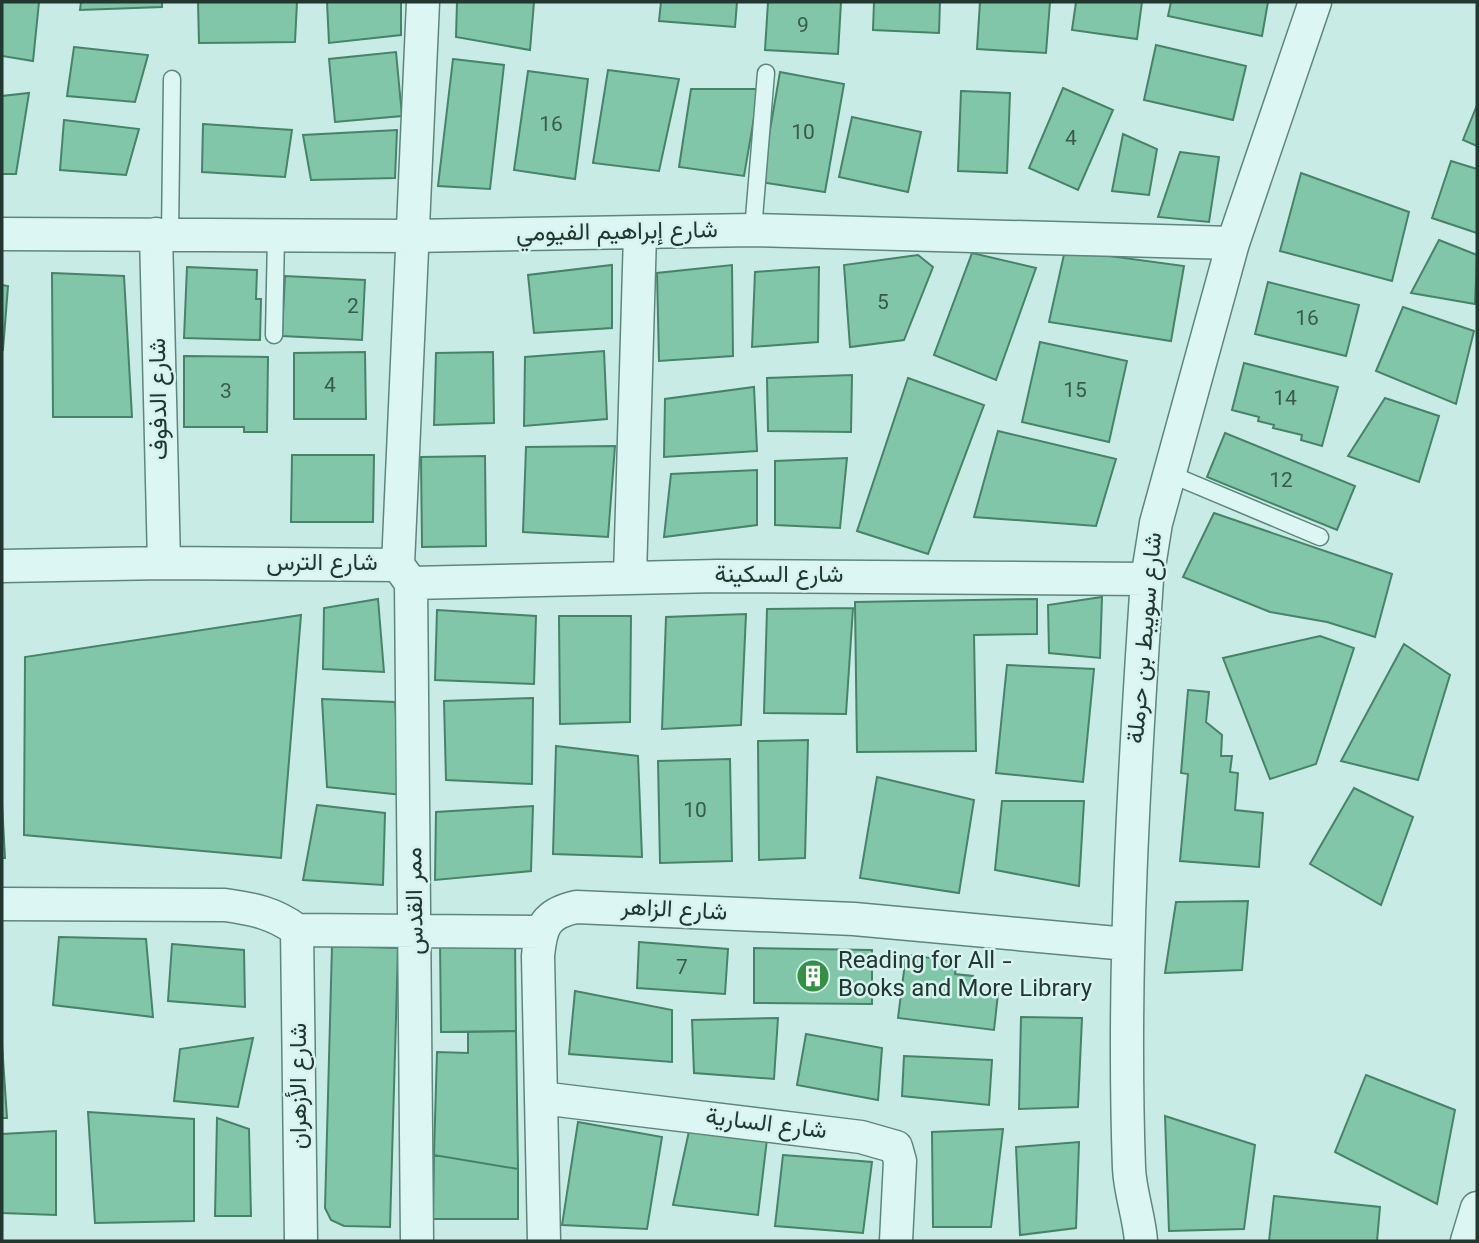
<svg xmlns="http://www.w3.org/2000/svg" width="1479" height="1243" viewBox="0 0 1479 1243" font-family="Georgia,Vazirmatn,serif">
  <style>
    .building { fill: #82c6a9; stroke: #478368; stroke-width: 2 }
    .lines { fill: none; stroke-linecap: round; stroke-linejoin: round }
    .service-casing { stroke: #5f867a; stroke-width: 19 }
    .minor-casing { stroke: #5f867a; stroke-width: 35 }
    .service { stroke: #dbf6f3; stroke-width: 16 }
    .minor { stroke: #dbf6f3; stroke-width: 32 }
    .labels { text-anchor: middle; dominant-baseline: central; stroke-width: 5; stroke-linejoin: round; paint-order: stroke }
    .number-label { font-size: 21px; fill: #395b4e }
    .street-label { font-size: 24px; fill: #213730; stroke: #d7f3f0 }
    .poi-label { font-size: 24px; fill: #213730; stroke: #d7f3f0; text-anchor: start }
  </style>
  <rect width="100%" height="100%" fill="#c8ebe6"/>
  <!-- building -->
  <path class="building" d="M2,2H39L33,61L2,56Z
    M81,2H162V7L80,10Z
    M198,2H297L295,42L199,43Z
    M327,2H401V35L329,43Z
    M457,2H534L530,50L456,37Z
    M661,2H737L735,27L659,21Z
    M768,2H841L838,54L765,50Z
    M874,2H940L939,33L873,30Z
    M980,2H1050L1046,53L977,49Z
    M1076,2H1142L1137,39L1072,30Z
    M1171,2H1268L1262,36L1168,16Z
    M1156,45L1246,66L1233,120L1144,100Z
    M74,47L148,55L135,102L67,96Z
    M396,52L402,116L335,122L329,59Z
    M453,59L504,65L490,189L438,186Z
    M608,70L679,79L659,171L593,163Z
    M528,71L588,79L575,179L514,170Z
    M780,72L844,84L825,192L761,182Z
    M1063,88L1113,110L1078,190L1029,168Z
    M691,89H759L744,176L679,167Z
    M961,91L1010,93L1007,173L958,171Z
    M29,93L16,174H2V96Z
    M1477,105V146L1463,140Z
    M852,117L921,132L908,192L839,177Z
    M64,120L139,129L126,175L60,170Z
    M203,124L292,130L285,177L202,172Z
    M397,130L395,178L311,180L303,135Z
    M1123,134L1157,149L1149,195L1112,191Z
    M1180,152L1219,157L1209,222L1158,217Z
    M1451,161L1477,169V233L1432,218Z
    M1301,173L1409,212L1392,281L1280,251Z
    M1439,240L1477,255L1475,304L1411,293Z
    M1065,250L1184,266L1171,341L1049,322Z
    M972,253L1036,268L996,380L934,355Z
    M918,255L933,267L904,340L850,347L844,265Z
    M612,265V328L534,333L528,275Z
    M732,265L733,356L659,361L657,273Z
    M187,267L257,270L256,299H261L260,340L184,338Z
    M819,267L818,342L752,347L755,272Z
    M52,273L124,276L132,417H53Z
    M285,276L365,280L362,340L282,336Z
    M1268,282L1359,305L1346,356L1255,334Z
    M2,285L8,286L3,350H2Z
    M1403,307L1474,331L1456,404L1376,371Z
    M1040,342L1127,361L1109,442L1022,422Z
    M604,351L607,419L524,426L525,357Z
    M365,352L366,419H294V353Z
    M493,352L494,423L434,425L436,353Z
    M184,356L268,357L267,432H244V427H184Z
    M1244,363L1338,387L1322,446L1301,440L1302,435L1273,428L1274,425L1258,421L1259,417L1232,410Z
    M852,375L851,432L768,431L767,378Z
    M908,378L984,405L928,554L857,531Z
    M754,387L757,451L664,457L665,399Z
    M1385,398L1439,416L1419,482L1348,456Z
    M998,431L1116,459L1096,526L974,517Z
    M1225,433L1355,486L1337,530L1207,477Z
    M615,446L608,537L523,532L526,447Z
    M292,455H374L373,522H291Z
    M485,456L486,546L422,547L421,457Z
    M847,458L840,528L775,525V461Z
    M757,470V525L664,537L671,474Z
    M1214,513L1392,574L1375,637L1327,622L1270,612L1183,577Z
    M1102,597L1100,658L1049,653L1048,605Z
    M378,599L384,672L323,669L324,608Z
    M1037,599V634L974,635L976,751L857,752L855,602Z
    M853,608L846,714L764,713L767,609Z
    M437,610L536,616L534,684L435,680Z
    M746,614L741,725L662,729L666,617Z
    M301,615L281,858L24,835L25,657Z
    M559,616H631L630,722L560,724Z
    M1320,636L1354,648L1316,764L1270,779L1223,658Z
    M1404,644L1450,675L1418,780L1341,761Z
    M1007,665L1094,669L1083,782L996,773Z
    M1188,690L1209,692L1206,722L1222,735L1221,756H1232L1230,772L1238,773L1235,810L1263,813L1259,867L1180,861L1188,774L1181,773Z
    M533,698L532,784L446,780L444,701Z
    M322,699L395,702L402,795L327,787Z
    M808,740L805,858L759,860L758,741Z
    M556,746L638,756L642,857L553,854Z
    M730,759L732,861L660,863L658,761Z
    M877,777L974,800L959,893L860,878Z
    M1354,788L1413,817L1381,905L1310,864Z
    M1002,801H1084L1079,886L995,870Z
    M2,803L5,858H2Z
    M317,805L385,813L383,885L303,880Z
    M533,806L531,871L435,880L436,812Z
    M1248,901L1242,970L1165,973L1176,902Z
    M59,937L146,939L153,1017L53,1005Z
    M515,939L516,1031L441,1032L440,940Z
    M639,942L728,949L725,994L637,988Z
    M172,944L244,950L245,1007L168,1001Z
    M332,946L398,948L390,1227L344,1226L331,1220L325,1208Z
    M754,948L872,950V1004L754,1003Z
    M906,955L957,961L955,974L973,976L971,991L998,994L994,1030L898,1018Z
    M575,991L672,1010V1062L569,1054Z
    M1021,1017L1082,1018L1078,1107L1019,1109Z
    M778,1018L774,1079L694,1073L692,1020Z
    M516,1031L518,1169L434,1155L437,1052L468,1053V1032Z
    M806,1034L882,1048L878,1100L797,1085Z
    M253,1038L238,1107L174,1101L180,1049Z
    M2,1044L7,1118H2Z
    M904,1056L992,1060L989,1105L902,1096Z
    M1366,1075L1455,1110L1437,1204L1335,1152Z
    M88,1112L194,1119V1221L95,1223Z
    M1165,1116L1255,1145L1244,1229L1169,1231Z
    M217,1118L249,1129L251,1216H215Z
    M578,1122L662,1137L647,1229L562,1225Z
    M1003,1129L991,1227H933L932,1132Z
    M56,1131V1215L2,1213V1134Z
    M689,1131L767,1139L758,1215L673,1205Z
    M1079,1142L1076,1228L1020,1235L1016,1147Z
    M434,1155L518,1169V1219H433Z
    M783,1155L872,1162L863,1233L775,1226Z
    M1274,1196L1380,1207L1377,1241H1269Z"/>
  <g class="lines">
    <defs>
      <path id="service" d="M753,230L766,73
        M170,235L172,79
        M274,335L276,236
        M1170,474L1320,537"/>
      <path id="minor" d="M2,234L410,236L753,230L1233,243
        M156,234L164,563
        M398,565L411,583L417,1241
        M398,565L423,2
        M2,566L164,563L398,565
        M630,576L640,234
        M411,583L718,576L1147,579
        M2,904L225,905C253,909 274,913 297,930L541,932
        M297,930L301,1241
        M541,1098L861,1137L896,1147L900,1161L896,1241
        M544,1241L538,956C541,926 545,914 576,907L854,919L1127,944
        M1141,1241C1139,1216 1130,1192 1129,1168C1122,971 1134,775 1147,579L1156,523L1233,243L1315,2
        M1467,1241L1477,1208"/>
    </defs>
    <!-- service casing -->
    <use href="#service" class="service-casing"/>
    <!-- minor casing -->
    <use href="#minor" class="minor-casing"/>
    <!-- service -->
    <use href="#service" class="service"/>
    <!-- minor -->
    <use href="#minor" class="minor"/>
  </g>
  <!-- icons -->
  <defs>
    <symbol id="building-disc" viewBox="-11 -11 22 22"><circle r="9.5" fill="#349042" stroke="#d7f3f0"/><path d="M-4-6H4V6H1V3H-1V6H-4ZM-2.5-4.3h1.7v1.8h-1.7ZM.8-4.3h1.7v1.8H.8ZM-2.5-1h1.7V.8h-1.7ZM.8-1h1.7V.8H.8Z" fill="#fff"/></symbol>
  </defs>
  <g fill-rule="evenodd">
    <use href="#building-disc" x="794" y="957" width="38" height="38"/>
  </g>
  <g class="labels">
    <!-- number labels -->
    <g class="number-label">
      <text x="803" y="26">9</text>
      <text x="551" y="125">16</text>
      <text x="803" y="133">10</text>
      <text x="1071" y="139">4</text>
      <text x="883" y="303">5</text>
      <text x="353" y="307">2</text>
      <text x="1307" y="319">16</text>
      <text x="330" y="386">4</text>
      <text x="1075" y="391">15</text>
      <text x="226" y="392">3</text>
      <text x="1285" y="399">14</text>
      <text x="1281" y="481">12</text>
      <text x="695" y="811">10</text>
      <text x="682" y="968">7</text>
    </g>
    <!-- street labels -->
    <g class="street-label">
      <text transform="translate(617 233) rotate(-1)">شارع إبراهيم الفيومي</text>
      <text transform="translate(160 399) rotate(-91)">شارع الدفوف</text>
      <text x="322" y="564">شارع الترس</text>
      <text x="779" y="576">شارع السكينة</text>
      <text transform="translate(1146 638) rotate(-85)">شارع سويبط بن حرملة</text>
      <text transform="translate(416 901) rotate(-91)">ممر القدس</text>
      <text transform="translate(674 911) rotate(3)">شارع الزاهر</text>
      <text transform="translate(300 1086) rotate(-90)">شارع الأزهران</text>
      <text transform="translate(766 1125) rotate(7)">شارع السارية</text>
    </g>
    <!-- poi labels -->
    <g class="poi-label">
      <text x="838" y="962">Reading for All -<tspan x="838" dy="28">Books and More Library</tspan></text>
    </g>
  </g>
  <!-- border -->
  <rect width="1479" height="1243" fill="none" stroke="#213730" stroke-width="7"/>
</svg>
